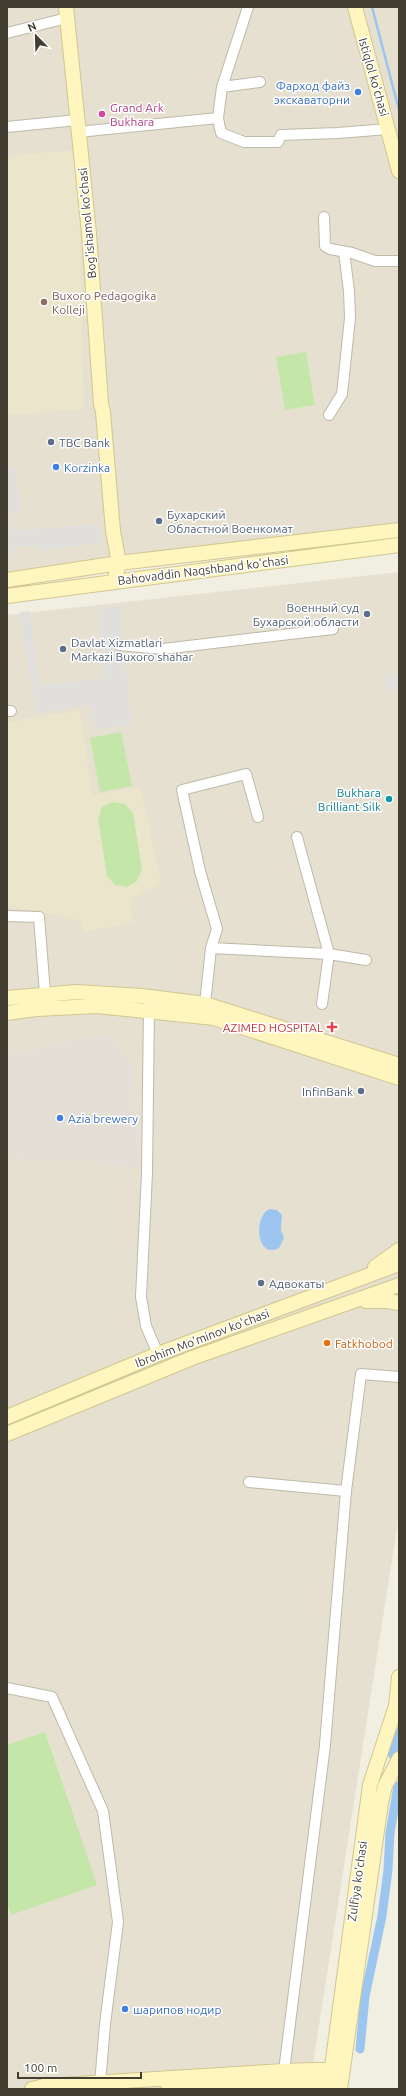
<svg xmlns="http://www.w3.org/2000/svg" width="406" height="2096" viewBox="0 0 406 2096" font-family="Ubuntu,sans-serif">
  <style>
    .residential { fill: #e5e0d0 }
    .industrial { fill: #e3dfd7 }
    .education { fill: #ebe5cb }
    .green { fill: #c5e6a9 }
    .parking { fill: #e1dfdb }
    .water { fill: #9cc6f0 }
    .lines { fill: none; stroke-linecap: round; stroke-linejoin: round }
    .stream { stroke: #9cc6f0; stroke-width: 2.5 }
    .canal { stroke: #9cc6f0; stroke-width: 9 }
    .street-casing { stroke: #bfb9a8; stroke-width: 12 }
    .secondary-casing { stroke: #d2c691; stroke-width: 16 }
    .street { stroke: #fff; stroke-width: 10 }
    .secondary { stroke: #fff5be; stroke-width: 14 }
    .shop-dot { fill: #3f7fe0; stroke: #fff; stroke-width: 1.5 }
    .hotel-dot { fill: #d1479c; stroke: #fff; stroke-width: 1.5 }
    .education-dot { fill: #8d6e63; stroke: #fff; stroke-width: 1.5 }
    .service-dot { fill: #5c6f8a; stroke: #fff; stroke-width: 1.5 }
    .culture-dot { fill: #0f9aa8; stroke: #fff; stroke-width: 1.5 }
    .health-dot { fill: #e0444e; stroke: #fff; stroke-width: 1.5 }
    .food-dot { fill: #e8710a; stroke: #fff; stroke-width: 1.5 }
    .labels { text-anchor: middle; dominant-baseline: central; stroke-width: 3; stroke-linejoin: round; paint-order: stroke }
    .street-label { font-size: 12px; fill: #423e32; stroke: #fff }
    .shop-label { font-size: 12px; fill: #366cbe; stroke: #fff; text-anchor: start }
    .hotel-label { font-size: 12px; fill: #b23c85; stroke: #fff; text-anchor: start }
    .education-label { font-size: 12px; fill: #785e54; stroke: #fff; text-anchor: start }
    .service-label { font-size: 12px; fill: #4e5e75; stroke: #fff; text-anchor: start }
    .culture-label { font-size: 12px; fill: #0d838f; stroke: #fff; text-anchor: end }
    .health-label { font-size: 12px; fill: #be3a42; stroke: #fff; text-anchor: end }
    .food-label { font-size: 12px; fill: #c56008; stroke: #fff; text-anchor: start }
  </style>
  <rect width="100%" height="100%" fill="#f1eee2"/>
  <!-- residential -->
  <path class="residential" d="M7,7H399V523L7,585Z
    M399,572V1515L309,2089H7V615Z"/>
  <!-- industrial -->
  <path class="industrial" d="M106,1034L133,1064L138,1169L88,1161L7,1159V1055Z"/>
  <!-- education -->
  <path class="education" d="M73,150L79,194L84,409L7,415V156Z
    M80,710L92,795L140,786L161,883L133,897L130,907L134,922L84,932L80,919L72,920L39,911L7,908V722Z"/>
  <!-- green -->
  <path class="green" d="M306,352L315,405L285,410L276,357Z
    M121,732L132,786L100,792L90,738Z
    M113,802L125,804L133,813L142,870L137,881L127,887L115,885L107,876L98,819L102,807Z
    M45,1732L97,1885L11,1915L7,1903V1745Z"/>
  <!-- parking -->
  <path class="parking" d="M16,467L20,510L9,513L11,531L98,524L100,543L37,550L36,545L13,547L12,554L7,555V468Z
    M119,606L132,724L94,729L91,705L36,713L20,612L30,611L39,686L106,678L97,609Z
    M399,673V690L385,689L386,677Z"/>
  <!-- water -->
  <path class="water" d="M270,1209L277,1210L282,1215L281,1230L284,1238L279,1248C256,1260 253,1215 270,1209Z"/>
  <g class="lines">
    <!-- stream -->
    <path class="stream" d="M372,7L399,110"/>
    <!-- canal -->
    <path class="canal" d="M392,1754L399,1732
      M360,2049L365,1996L382,1916L388,1870L390,1833L398,1786"/>
    <defs>
      <path id="street" d="M7,33L67,18
        M222,87L248,7
        M218,118L221,133L244,142H278L281,135L338,133L388,129
        M7,127L77,120
        M78,132L218,118L222,87L260,82
        M324,217L325,246L330,249L352,253L375,261H399
        M329,415L342,394L350,318L349,291L344,252
        M119,645L163,649L333,629
        M7,711H11
        M297,837L329,954L322,1004
        M7,916L39,917L45,993
        M211,948L329,954L366,960
        M205,1004L211,948L217,929L200,871L182,790L246,774L258,817
        M149,1005L147,1173L141,1297L146,1326L158,1354
        M249,1482L346,1491
        M7,1688L52,1697L103,1811L118,1922L105,2024L100,2084
        M284,2071L325,1745L346,1491L361,1374L399,1377"/>
      <path id="secondary" d="M66,7L89,233L101,404L103,412L113,531L119,563L114,582
        M355,7L399,171
        M7,580L119,563L399,530
        M7,596L399,545
        M7,998L76,992L142,996L205,1004L399,1065
        M7,1013L36,1009L97,1006L214,1018L399,1078
        M375,1267L399,1250
        M366,1301H387L399,1303
        M7,1417L158,1354L399,1264
        M7,1434L192,1358L399,1285
        M32,2089L44,2086L284,2071L341,2069
        M168,2089L340,2080
        M329,2089L370,1785L396,1706L399,1677
        M340,2089L381,1803L385,1786L399,1759"/>
    </defs>
    <!-- street casing -->
    <use href="#street" class="street-casing"/>
    <!-- secondary casing -->
    <use href="#secondary" class="secondary-casing"/>
    <!-- street -->
    <use href="#street" class="street"/>
    <!-- secondary -->
    <use href="#secondary" class="secondary"/>
  </g>
  <!-- markers -->
  <g class="shop-dot">
    <circle cx="358" cy="92" r="4"/>
    <circle cx="56" cy="467" r="4"/>
    <circle cx="60" cy="1118" r="4"/>
    <circle cx="125" cy="2009" r="4"/>
  </g>
  <circle class="hotel-dot" cx="102" cy="114" r="4"/>
  <circle class="education-dot" cx="44" cy="302" r="4"/>
  <g class="service-dot">
    <circle cx="51" cy="442" r="4"/>
    <circle cx="159" cy="521" r="4"/>
    <circle cx="367" cy="614" r="4"/>
    <circle cx="63" cy="649" r="4"/>
    <circle cx="361" cy="1091" r="4"/>
    <circle cx="261" cy="1283" r="4"/>
  </g>
  <circle class="culture-dot" cx="389" cy="799" r="4"/>
  <path class="health-dot" d="M330 1021h4v4h4v4h-4v4h-4v-4h-4v-4h4z"/>
  <circle class="food-dot" cx="327" cy="1343" r="4"/>
  <g class="labels">
    <!-- street labels -->
    <g class="street-label">
      <text transform="translate(374 77) rotate(74)">Istiqlol ko'chasi</text>
      <text transform="translate(87 223) rotate(-95)">Bog'ishamol ko'chasi</text>
      <text transform="translate(203 570) rotate(-7)">Bahovaddin Naqshband ko'chasi</text>
      <text transform="translate(202 1338) rotate(-21)">Ibrohim Mo'minov ko'chasi</text>
      <text transform="translate(357 1881) rotate(-82)">Zulfiya ko'chasi</text>
    </g>
    <!-- shop labels -->
    <g class="shop-label">
      <text x="350" y="85" text-anchor="end">Фарход файз<tspan x="350" dy="14">экскаваторни</tspan></text>
      <text x="64" y="467">Korzinka</text>
      <text x="68" y="1118">Azia brewery</text>
      <text x="133" y="2009">шарипов нодир</text>
    </g>
    <!-- hotel labels -->
    <g class="hotel-label">
      <text x="110" y="107">Grand Ark<tspan x="110" dy="14">Bukhara</tspan></text>
    </g>
    <!-- education labels -->
    <g class="education-label">
      <text x="52" y="295">Buxoro Pedagogika<tspan x="52" dy="14">Kolleji</tspan></text>
    </g>
    <!-- service labels -->
    <g class="service-label">
      <text x="59" y="442">TBC Bank</text>
      <text x="167" y="514">Бухарский<tspan x="167" dy="14">Областной Военкомат</tspan></text>
      <text x="359" y="607" text-anchor="end">Военный суд<tspan x="359" dy="14">Бухарской области</tspan></text>
      <text x="71" y="642">Davlat Xizmatlari<tspan x="71" dy="14">Markazi Buxoro shahar</tspan></text>
      <text x="353" y="1091" text-anchor="end">InfinBank</text>
      <text x="269" y="1283">Адвокаты</text>
    </g>
    <!-- culture labels -->
    <g class="culture-label">
      <text x="381" y="792">Bukhara<tspan x="381" dy="14">Brilliant Silk</tspan></text>
    </g>
    <!-- health labels -->
    <g class="health-label">
      <text x="323" y="1027">AZIMED HOSPITAL</text>
    </g>
    <!-- food labels -->
    <g class="food-label">
      <text x="335" y="1343">Fatkhobod</text>
    </g>
  </g>
  <!-- border -->
  <rect width="406" height="2096" fill="none" stroke="#423e32" stroke-width="16"/>
  <!-- north arrow -->
  <g transform="translate(36 36) rotate(337)" stroke="#ffffff" stroke-width="3" paint-order="stroke">
  <path d="M0-3L7 15L0 10L-7 15Z" fill="#423e32"/>
  <text y="-6" font-size="11" font-weight="bold" text-anchor="middle" fill="#423e32">N</text>
  </g>
  <!-- scale -->
  <path d="M18 2072v6h123v-6" fill="none" stroke="#423e32" stroke-width="2"/>
  <text x="24" y="2072" font-size="12" fill="#423e32" stroke="#ffffff" stroke-width="3" paint-order="stroke">100 m</text>
</svg>
